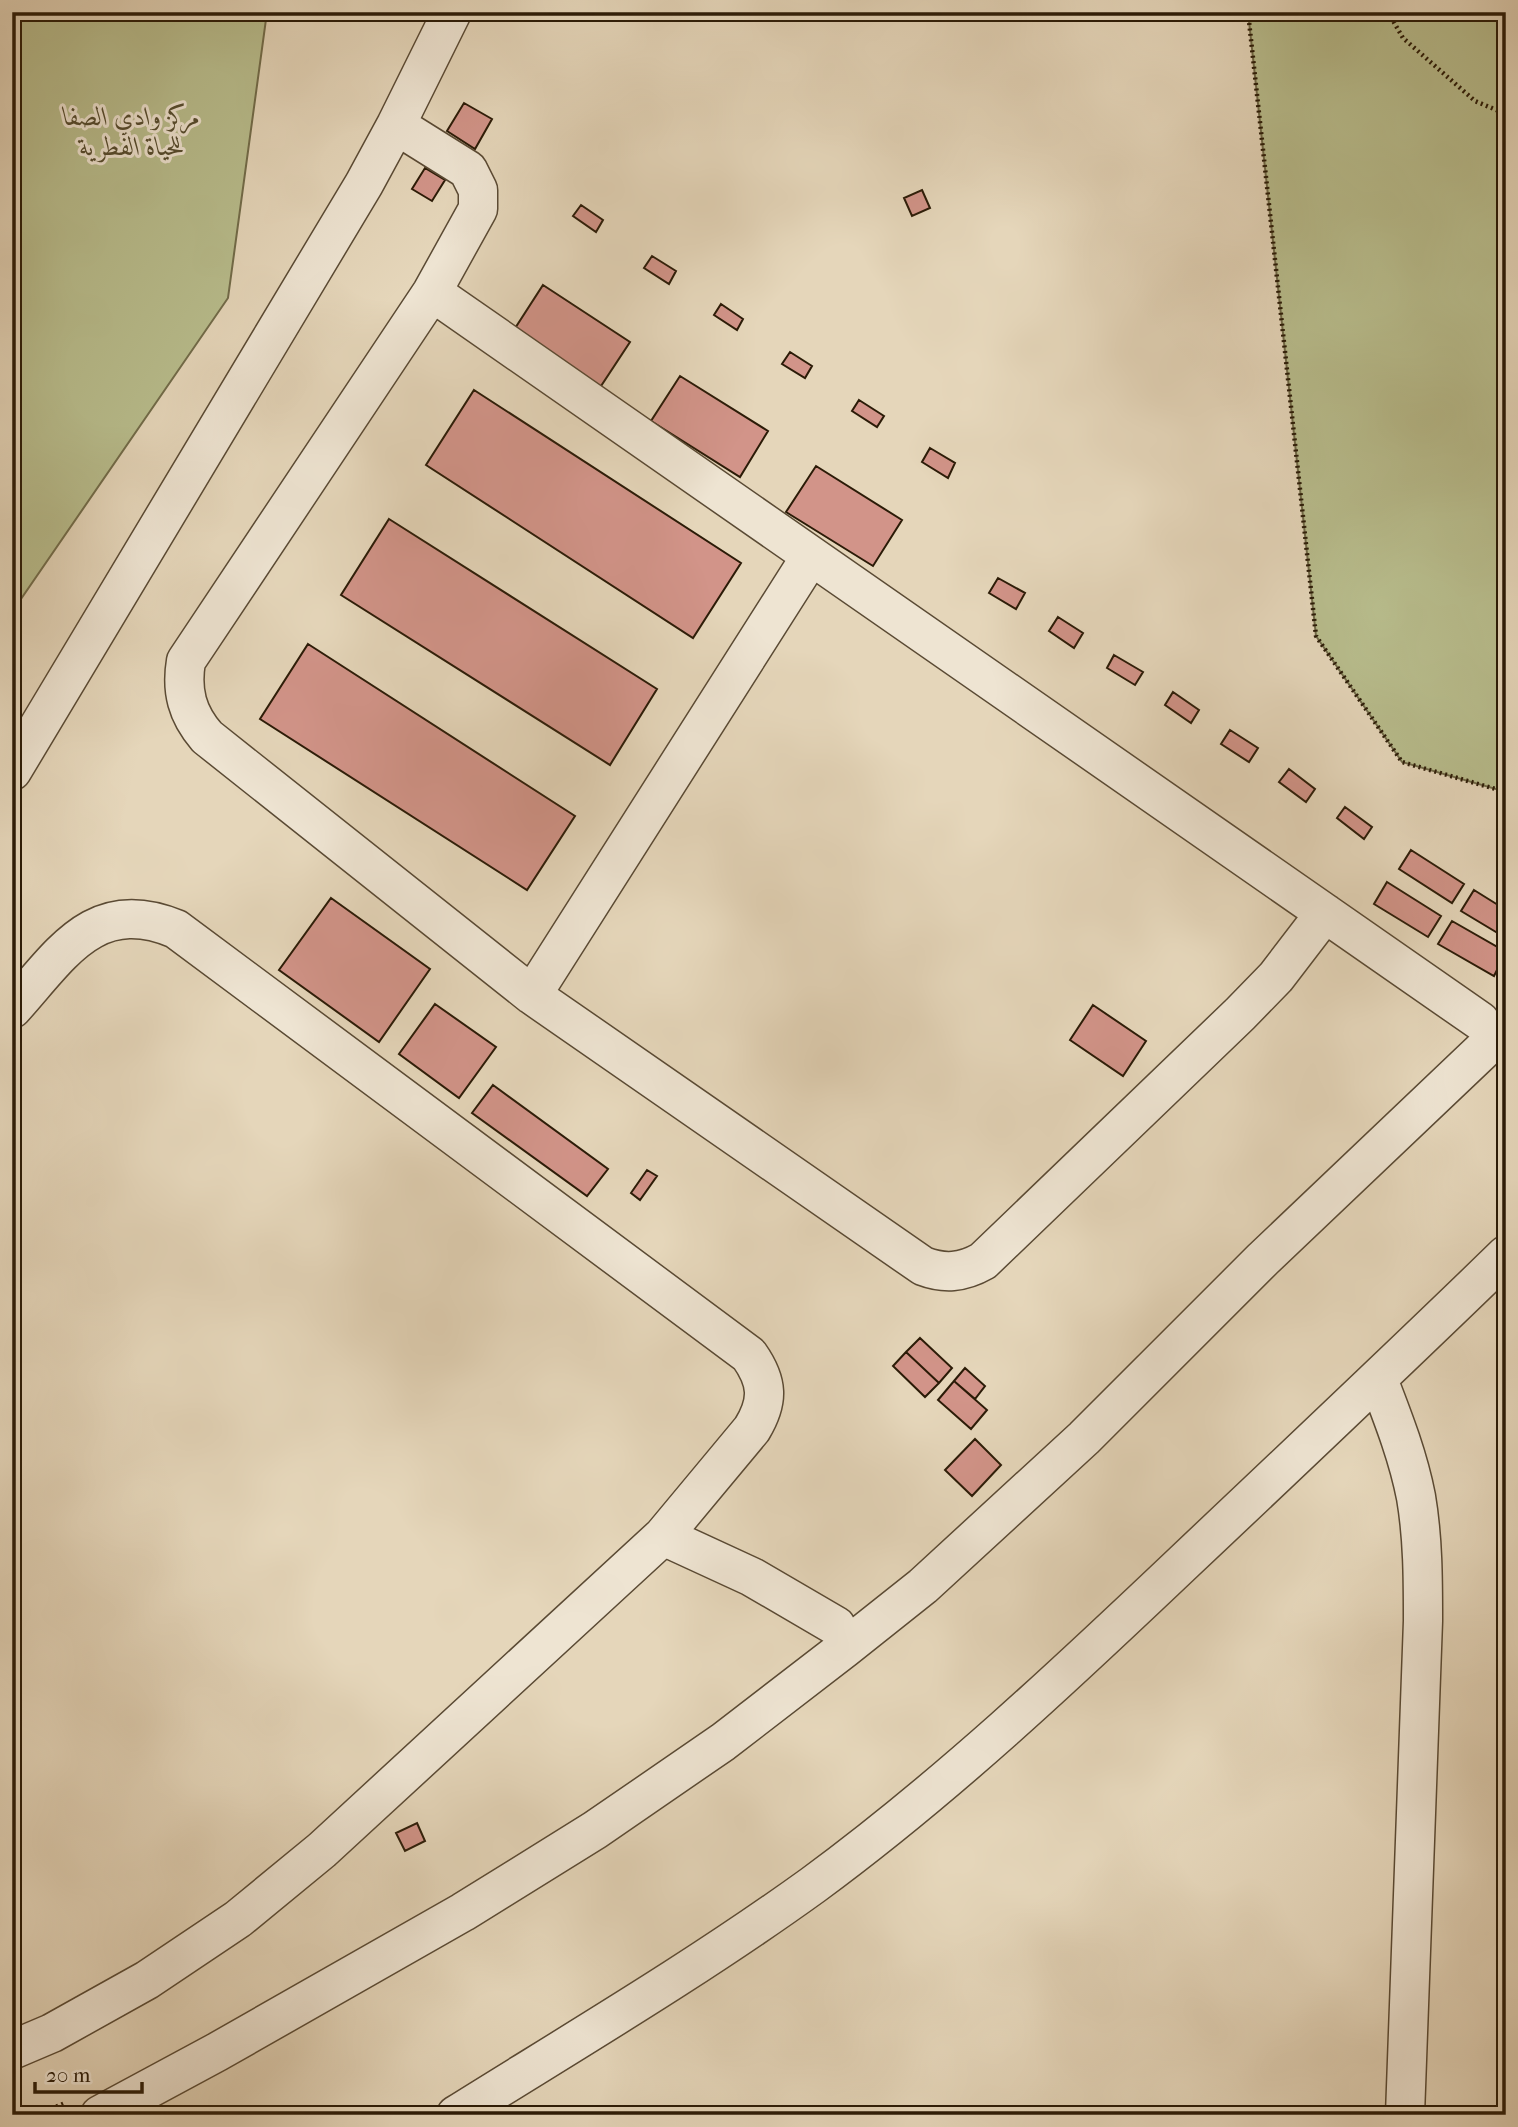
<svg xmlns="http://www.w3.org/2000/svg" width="1518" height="2127" viewBox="0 0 1518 2127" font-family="'IM FELL French Canon',Amiri,serif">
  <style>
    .green { fill: #b8bd8d; stroke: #726c4a; stroke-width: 2 }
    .building { fill: #d29489; stroke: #2b1b07; stroke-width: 2 }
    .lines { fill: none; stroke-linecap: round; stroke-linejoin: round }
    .minor-casing { stroke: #5a4a34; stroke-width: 41 }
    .path { stroke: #2b1b07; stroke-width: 4.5; stroke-dasharray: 2 3.5; stroke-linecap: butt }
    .minor { stroke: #eee4d2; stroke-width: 38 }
    .labels { text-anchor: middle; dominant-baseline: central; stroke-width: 6; stroke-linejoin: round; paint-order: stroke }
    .park-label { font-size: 26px; font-style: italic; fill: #554c2f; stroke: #eee4d2 }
  </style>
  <rect width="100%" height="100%" fill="#e5d6ba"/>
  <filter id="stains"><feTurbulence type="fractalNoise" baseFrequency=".00286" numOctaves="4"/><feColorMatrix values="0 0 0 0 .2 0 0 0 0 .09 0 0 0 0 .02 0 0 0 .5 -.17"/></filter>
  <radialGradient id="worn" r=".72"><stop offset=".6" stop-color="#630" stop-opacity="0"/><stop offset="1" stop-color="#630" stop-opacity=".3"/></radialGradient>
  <!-- green -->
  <path class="green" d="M26,12H267L228,298L12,612V16Z
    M1248,12H1506V792L1402,762L1316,636Z"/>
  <!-- building -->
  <path class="building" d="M464,103L492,119L475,149L447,131Z
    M425,168L445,180L432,201L412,189Z
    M922,190L930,208L912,216L904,198Z
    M581,205L603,220L596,232L573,216Z
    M652,256L676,271L669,284L644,268Z
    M543,285L630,342L599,389L512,333Z
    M721,304L743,319L737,330L714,315Z
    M790,352L812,366L805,378L782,364Z
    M680,376L768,431L740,477L651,421Z
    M474,390L741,563L693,638L426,465Z
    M859,400L884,416L877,427L852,411Z
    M930,448L955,463L948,478L922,462Z
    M816,466L902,520L873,566L786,512Z
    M389,519L657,689L610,765L341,595Z
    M998,578L1025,593L1016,609L989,593Z
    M1058,617L1083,633L1074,648L1049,631Z
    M308,644L575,816L527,890L260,719Z
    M1114,655L1143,672L1135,685L1107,668Z
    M1173,692L1199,710L1191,723L1165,705Z
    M1230,730L1258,748L1249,762L1221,744Z
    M1289,769L1315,789L1306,802L1279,782Z
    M1345,807L1372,827L1364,839L1337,818Z
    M1411,850L1464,884L1452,903L1399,869Z
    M1387,882L1441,916L1428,937L1374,904Z
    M1474,890L1506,910V938L1461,911Z
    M331,898L430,969L379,1042L279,970Z
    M1452,921L1506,952L1494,976L1438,944Z
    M435,1004L496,1047L459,1098L399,1054Z
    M1093,1005L1146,1041L1123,1076L1070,1040Z
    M493,1085L608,1169L587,1196L472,1113Z
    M647,1170L657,1176L640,1200L631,1193Z
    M920,1338L952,1368L939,1383L906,1352Z
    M906,1352L939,1383L925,1397L893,1366Z
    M965,1368L985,1386L975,1399L954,1381Z
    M954,1381L987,1410L971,1429L938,1400Z
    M975,1439L1001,1465L972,1496L945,1470Z
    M417,1823L425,1841L405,1851L396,1833Z"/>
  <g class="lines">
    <defs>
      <path id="minor" d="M396,125L468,170L478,190V209L432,292L186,661C181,691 187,714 207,737L532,995L923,1266C944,1274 962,1273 983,1261L1240,1014L1276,977L1325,913
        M432,292L1480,1021
        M12,771L364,184L396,125L452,12
        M532,995L811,556
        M12,1009C61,955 94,895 176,929L749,1355C768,1382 769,1401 752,1429L663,1536L322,1850L238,1919L147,1980L52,2033L12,2050
        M1378,1379C1393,1418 1408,1456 1416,1497C1423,1538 1423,1580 1423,1621L1405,2115
        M663,1536L752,1577L836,1626
        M100,2115L217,2052L463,1912L595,1830L723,1742L845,1648L923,1586L1084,1438L1263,1259L1506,1028
        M456,2115C576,2040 698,1968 813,1885C945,1788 1065,1675 1184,1562C1292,1460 1400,1358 1506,1255"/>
    </defs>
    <!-- minor casing -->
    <use href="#minor" class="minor-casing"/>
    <!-- path -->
    <path class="path" d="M1248,12L1316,636L1402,762L1506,792
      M1388,12L1403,38L1475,101L1506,114
      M36,2115L65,2103"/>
    <!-- minor -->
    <use href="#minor" class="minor"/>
  </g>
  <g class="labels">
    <!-- park labels -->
    <g class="park-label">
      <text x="132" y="116">مركز وادي الصفا<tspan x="132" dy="30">للحياة الفطرية</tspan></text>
    </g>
  </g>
  <!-- margin -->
  <rect width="1518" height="2127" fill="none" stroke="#e5d6ba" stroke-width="42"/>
  <rect x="14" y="14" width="1490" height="2099" fill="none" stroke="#2b1b07" stroke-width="3.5"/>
  <rect x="21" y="21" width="1476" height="2085" fill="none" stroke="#2b1b07" stroke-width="2"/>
  <!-- scale -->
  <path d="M35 2082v10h107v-10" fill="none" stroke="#2b1b07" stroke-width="3.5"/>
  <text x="46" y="2082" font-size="21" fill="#2b1b07" stroke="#eee4d2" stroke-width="5" paint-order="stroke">20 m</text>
  <rect width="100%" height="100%" filter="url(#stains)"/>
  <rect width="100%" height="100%" fill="url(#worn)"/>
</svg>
